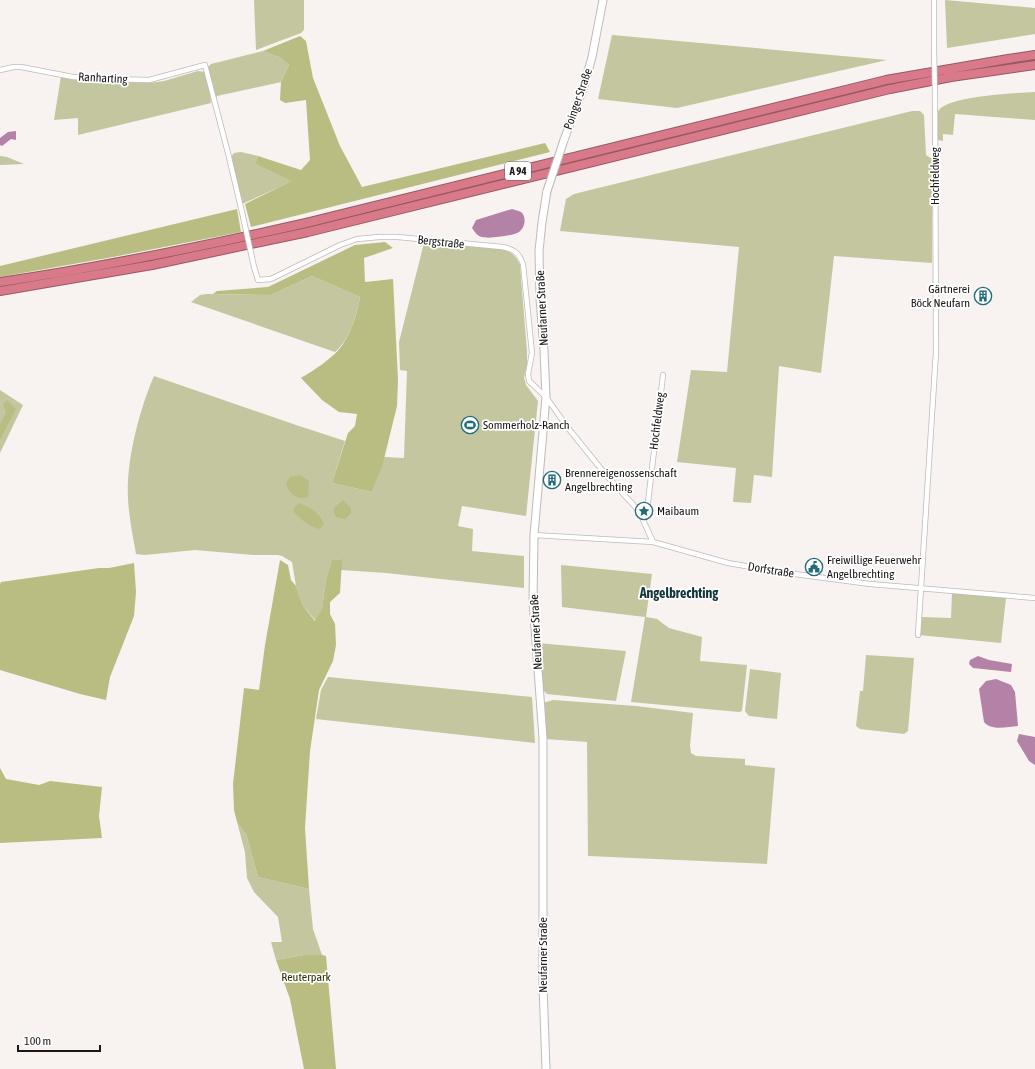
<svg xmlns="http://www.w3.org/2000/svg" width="1035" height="1069" viewBox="0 0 1035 1069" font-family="'Asap Condensed',sans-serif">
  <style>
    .green { fill: #c3c69f }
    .forest { fill: #b9bd81 }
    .water { fill: #b582a7 }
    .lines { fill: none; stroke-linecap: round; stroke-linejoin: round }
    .street-casing { stroke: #bfbab8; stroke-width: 6 }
    .secondary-casing { stroke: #bfbab8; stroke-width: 9 }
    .highway-casing { stroke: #965861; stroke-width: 10 }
    .street { stroke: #fff; stroke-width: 4.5 }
    .secondary { stroke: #fff; stroke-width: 7 }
    .highway { stroke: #d87a89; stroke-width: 8 }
    .street-bridge-casing { stroke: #bfbab8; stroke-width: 6; stroke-linecap: butt }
    .secondary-bridge-casing { stroke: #bfbab8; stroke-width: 9; stroke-linecap: butt }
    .street-bridge { stroke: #fff; stroke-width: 4.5 }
    .secondary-bridge { stroke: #fff; stroke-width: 7 }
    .labels { text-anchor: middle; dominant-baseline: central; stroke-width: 3.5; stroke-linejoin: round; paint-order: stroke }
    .shield { fill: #fff; stroke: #5f5d5d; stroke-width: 1 }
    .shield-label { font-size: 11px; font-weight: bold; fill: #1a1817 }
    .street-label { font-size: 12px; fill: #1a1817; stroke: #fff }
    .poi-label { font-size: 12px; fill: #1a1817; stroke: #fff; text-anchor: start }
    .park-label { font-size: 12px; fill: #2c2d00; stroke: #fff }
    .quarter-label { font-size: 14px; font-weight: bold; fill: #13353b; stroke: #fff }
  </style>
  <rect width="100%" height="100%" fill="#f8f2f0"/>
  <!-- green -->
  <path class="green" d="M254,0H304V30L301,33L256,50Z
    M945,0L1035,8V34L947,48Z
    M612,35L887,60L677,108L598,99Z
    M263,51L281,58L289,65L281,82L217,96L216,99L208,67L211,64Z
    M198,71L205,72L209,81L211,103L78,135V118L54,120L61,76L106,81L149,83L164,81Z
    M1035,92V120L955,114L953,135L943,134V141L937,140C937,133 935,115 939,110C949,96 1016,93 1035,92Z
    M912,111H920L924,115L926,155L932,159V263L834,256L821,373L779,366L772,477L754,475L751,503L733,502L736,468L677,462L691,370L727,372L739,247L560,231L566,199L574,194Z
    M241,152L258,156L255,164L293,181L242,204L231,157L234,153Z
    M0,156L7,157L24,164L0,165Z
    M424,243L505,249C513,253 516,257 520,265L527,352V365L524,378L526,385L538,401L526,516L462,506L458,526L473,529L472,551L524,556V588L386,573L341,570V560L332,559L326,580L322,609L316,621L303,606L296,586L292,562L282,556L278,555H253L195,550L145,555L136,554C133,536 129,518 128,499C126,461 139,411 154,376L296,425L345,441L332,483L372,492L384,457L404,458L407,371L400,370L399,342Z
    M312,276L360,297C356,317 350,339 335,352L191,302L200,295L207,294L271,295Z
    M0,390L23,405L0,453Z
    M561,565L652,574L646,617L657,619L669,628L702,637L700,661L747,665L742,711L739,712L631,702L645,617L562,607Z
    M952,593L1006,598L1001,643L919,635L921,617L951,618Z
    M538,643L626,651L616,701L547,694L542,689Z
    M866,655L914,658L908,731L904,734L860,729L856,726L860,691H863Z
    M750,669L781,673L777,719L749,716L745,711Z
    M328,677L532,697L535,743L316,719L321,690Z
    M553,700L636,706L693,713L690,746L691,753L696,756L745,759V765L775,768L767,864L588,856L587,742L546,739L543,703Z
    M237,822L246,834L258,877L309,889L313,929L322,955H304L276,960L271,942H282L278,917L254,892L247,878L245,852Z"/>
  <!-- forest -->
  <path class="forest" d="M300,36L306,41L313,78L340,146L362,187L545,143L550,152L251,227L245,204L292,181L255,164L258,156L301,170L310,160L306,100L285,103L280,100L281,82L289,65L281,58L263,51Z
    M237,209L241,232L113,257L0,277V266Z
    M385,242L393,248L364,258L365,282L393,279L398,380L397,406L383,463L372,492L332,483L348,433L355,426L357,414L339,412L322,400L301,378C313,371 336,356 343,344C352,330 357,314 360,297L312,276L271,295L213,294L217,291L268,287L355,245Z
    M7,400L16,409L0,440V424L6,413L3,404Z
    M300,475L309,481L308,497C298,501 288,493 286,483L290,477Z
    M343,500L351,508V513L345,519L337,517L334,514V508Z
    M299,503C311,508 319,512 324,524L320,529C309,527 301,519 294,512V508Z
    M332,559L342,560L340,593L330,602V614L335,624L336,645L333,661L319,690L310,751L305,828L309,889L258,877L246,834L237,822L234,810L233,784L244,688L259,690L265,645L280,560L288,565L291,580L296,586L303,606L315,621L322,609L326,580Z
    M134,563L136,592L134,616L110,677L106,700L80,694L0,670V584L1,582L99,568H109Z
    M0,768L6,779L39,785L50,781L102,787L99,816L102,838L0,843Z
    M304,955H322L326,956L336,1069H304L290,999L276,960Z"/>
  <!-- water -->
  <path class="water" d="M16,131V140L11,139L2,146L0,145V138L8,132Z
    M512,209C515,210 519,211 521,212C527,217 525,228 519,232C513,236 488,239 482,237C477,236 475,232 472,228L476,220Z
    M978,656L989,660L1012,664L1011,672L973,668L969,664L970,660Z
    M996,679L1011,685L1015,692L1018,726C1007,727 991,731 984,722L979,689L986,681Z
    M1019,734L1035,737V765L1029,761L1017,741Z"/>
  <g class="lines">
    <defs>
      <path id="street" d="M934,0V49
        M0,70L14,67H21L73,77L106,79L149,80L205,65L228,153L242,212
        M254,267L258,280L271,279L340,245L357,239L379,237H398L502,247C514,249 519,253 523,264L532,353L528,374L529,381L546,397L568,428L606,475L639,511L653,542
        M639,511L643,508L648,502L663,375
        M534,535L653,542L728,563L787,573L870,584L1035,598
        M918,635L936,352L935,97"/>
      <path id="secondary" d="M564,140L584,86L592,57L603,0
        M546,1069L543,985V738L533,601L534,535L546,397L544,350L540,299L539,251L542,222L547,191"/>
      <path id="highway" d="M0,282C103,267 204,246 306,223L886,80L1008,59L1035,55
        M0,291L152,265L308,232L890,89L951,77L1035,65"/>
    </defs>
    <!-- street casing -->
    <use href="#street" class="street-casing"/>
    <!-- secondary casing -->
    <use href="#secondary" class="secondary-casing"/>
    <!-- highway casing -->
    <use href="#highway" class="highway-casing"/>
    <!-- street -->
    <use href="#street" class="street"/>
    <!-- secondary -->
    <use href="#secondary" class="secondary"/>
    <!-- highway -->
    <use href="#highway" class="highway"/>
    <defs>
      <path id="street-bridge" d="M934,49L935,97
        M242,212L254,267"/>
      <path id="secondary-bridge" d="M547,191L564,140"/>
    </defs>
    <!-- street-bridge casing -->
    <use href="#street-bridge" class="street-bridge-casing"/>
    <!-- secondary-bridge casing -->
    <use href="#secondary-bridge" class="secondary-bridge-casing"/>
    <!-- street-bridge -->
    <use href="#street-bridge" class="street-bridge"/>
    <!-- secondary-bridge -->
    <use href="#secondary-bridge" class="secondary-bridge"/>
  </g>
  <!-- icons -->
  <defs>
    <symbol id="building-ring" viewBox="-11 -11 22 22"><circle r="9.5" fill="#fff" stroke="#246c79" stroke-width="1.5"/><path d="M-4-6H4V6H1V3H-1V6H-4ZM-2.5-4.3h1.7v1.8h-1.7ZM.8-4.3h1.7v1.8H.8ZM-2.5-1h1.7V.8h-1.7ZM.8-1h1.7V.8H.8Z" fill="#246c79"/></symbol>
    <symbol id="stadium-ring" viewBox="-11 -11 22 22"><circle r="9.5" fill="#fff" stroke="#246c79" stroke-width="1.5"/><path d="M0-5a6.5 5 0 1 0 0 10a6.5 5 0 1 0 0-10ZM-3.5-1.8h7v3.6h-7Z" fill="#246c79"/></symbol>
    <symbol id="sight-ring" viewBox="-11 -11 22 22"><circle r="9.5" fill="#fff" stroke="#246c79" stroke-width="1.5"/><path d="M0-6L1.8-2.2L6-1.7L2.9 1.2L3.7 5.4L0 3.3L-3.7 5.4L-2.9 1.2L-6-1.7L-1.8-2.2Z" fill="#246c79"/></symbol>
    <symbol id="civic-ring" viewBox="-11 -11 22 22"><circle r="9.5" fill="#fff" stroke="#246c79" stroke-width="1.5"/><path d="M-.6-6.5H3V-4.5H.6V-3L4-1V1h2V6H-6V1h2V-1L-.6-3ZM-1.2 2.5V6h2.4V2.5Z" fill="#246c79"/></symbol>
  </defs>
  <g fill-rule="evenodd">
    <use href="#building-ring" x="973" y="286" width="20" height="20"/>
    <use href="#stadium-ring" x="460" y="415" width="20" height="20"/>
    <use href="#building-ring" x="542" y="470" width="20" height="20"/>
    <use href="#sight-ring" x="634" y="501" width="20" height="20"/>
    <use href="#civic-ring" x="804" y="557" width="20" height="20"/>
  </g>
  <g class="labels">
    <!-- shield labels -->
    <rect class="shield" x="505" y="162" width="26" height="18" rx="3"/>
    <g class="shield-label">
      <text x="518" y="171">A 94</text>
    </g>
    <!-- street labels -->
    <g class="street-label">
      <text transform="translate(103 78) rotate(3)">Ranharting</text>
      <text transform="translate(578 99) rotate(-71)">Poinger Straße</text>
      <text transform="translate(935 176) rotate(-90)">Hochfeldweg</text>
      <text transform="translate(441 242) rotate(6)">Bergstraße</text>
      <text transform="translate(542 308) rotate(-93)">Neufarner Straße</text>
      <text transform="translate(657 421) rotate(-83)">Hochfeldweg</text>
      <text transform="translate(771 570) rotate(9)">Dorfstraße</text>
      <text transform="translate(536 632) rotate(-93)">Neufarner Straße</text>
      <text transform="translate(543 955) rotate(-90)">Neufarner Straße</text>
    </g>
    <!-- poi labels -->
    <g class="poi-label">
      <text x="970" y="289" text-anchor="end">Gärtnerei<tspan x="970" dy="14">Böck Neufarn</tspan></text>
      <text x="483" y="425">Sommerholz-Ranch</text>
      <text x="565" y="473">Brennereigenossenschaft<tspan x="565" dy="14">Angelbrechting</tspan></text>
      <text x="657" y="511">Maibaum</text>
      <text x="827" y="560">Freiwillige Feuerwehr<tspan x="827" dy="14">Angelbrechting</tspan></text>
    </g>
    <!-- park labels -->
    <g class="park-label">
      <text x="306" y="977">Reuterpark</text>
    </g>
    <!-- quarter labels -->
    <g class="quarter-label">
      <text x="679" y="593">Angelbrechting</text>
    </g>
  </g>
  <!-- scale -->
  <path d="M18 1045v6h82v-6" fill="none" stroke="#1a1817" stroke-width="2"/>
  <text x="24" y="1045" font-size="12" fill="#1a1817" stroke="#ffffff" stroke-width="3" paint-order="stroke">100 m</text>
</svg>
